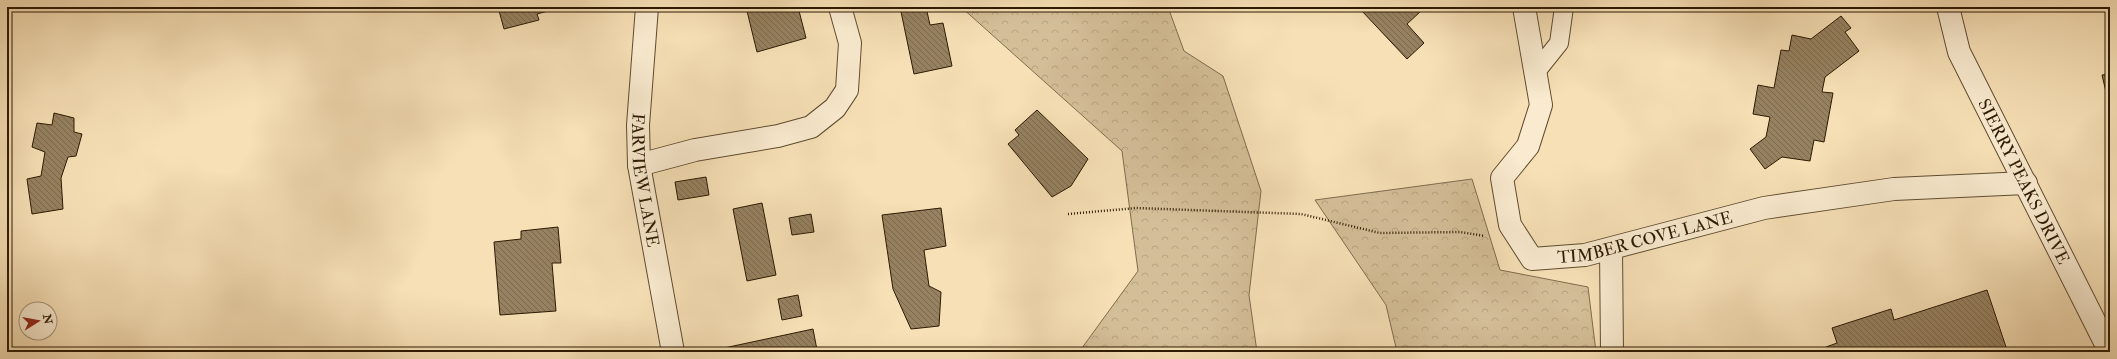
<svg xmlns="http://www.w3.org/2000/svg" width="2117" height="359" viewBox="0 0 2117 359" font-family="'IM FELL Double Pica',serif">
  <style>
    .forest { fill: url(#forest-crowns); stroke: #806c4e }
    .building { fill: url(#building-back-hatch); stroke: #2c1a03 }
    .lines { fill: none; stroke-linecap: round; stroke-linejoin: round }
    .service-casing { stroke: #5f4c30; stroke-width: 20 }
    .minor-casing { stroke: #5f4c30; stroke-width: 24 }
    .path { stroke: #2c1a03; stroke-width: 2.5; stroke-dasharray: 1 2; stroke-linecap: butt }
    .service { stroke: #faebd0; stroke-width: 18 }
    .minor { stroke: #faebd0; stroke-width: 22 }
    .labels { text-anchor: middle; dominant-baseline: central; stroke-width: 4; stroke-linejoin: round; paint-order: stroke }
    .street-label { font-size: 17px; fill: #2c1a03; stroke: #faebd0 }
  </style>
  <defs>
    <pattern id="forest-crowns" width="20" height="18" patternUnits="userSpaceOnUse"><rect width="20" height="18" fill="#d4be98"/><path d="M2 6a3 3 0 1 1 6 0M12 15a3 3 0 1 1 6 0" fill="none" stroke="#b6a381"/></pattern>
    <pattern id="building-back-hatch" width="6" height="6" patternUnits="userSpaceOnUse"><rect width="6" height="6" fill="#968160"/><path d="M-1 5l2 2M0 0l6 6M5-1l2 2" fill="none" stroke="#7b694d"/></pattern>
  </defs>
  <rect width="100%" height="100%" fill="#f7e0b6"/>
  <filter id="stains"><feTurbulence type="fractalNoise" baseFrequency=".005" numOctaves="4"/><feColorMatrix values="0 0 0 0 .2 0 0 0 0 .09 0 0 0 0 .02 0 0 0 .5 -.17"/></filter>
  <radialGradient id="worn" r=".72"><stop offset=".6" stop-color="#630" stop-opacity="0"/><stop offset="1" stop-color="#630" stop-opacity=".3"/></radialGradient>
  <!-- forest -->
  <path class="forest" d="M961,7H1168L1184,51L1223,76L1261,191L1249,295L1257,352H1079L1138,271L1122,151Z
    M1472,179L1500,270L1588,287L1596,352H1397L1386,305L1315,200Z"/>
  <!-- building -->
  <path class="building" d="M498,7H559V8L537,14L539,20L504,29Z
    M746,7H798L806,38L757,52Z
    M900,7H926L930,25L943,23L952,66L914,74Z
    M1365,7H1417L1421,11L1407,24L1424,43L1407,59L1361,10Z
    M1841,16L1851,28L1845,32L1859,51L1825,77L1822,92L1833,93L1824,142L1814,140L1810,161L1782,157L1765,169L1750,149L1766,137L1770,117L1753,114L1758,85L1774,88L1781,50L1789,51L1792,35L1811,39Z
    M2110,74V109L2102,75Z
    M1037,110L1088,159L1071,186L1052,197L1008,144L1019,135L1015,130Z
    M54,113L74,118V132L82,134L76,156L68,157L61,178L63,209L32,214L27,179L41,176L45,152L32,147L37,123L52,125Z
    M706,177L709,195L678,200L675,182Z
    M762,203L776,275L747,281L733,209Z
    M941,208L946,246L924,250L929,286L941,292L939,326L911,329L893,289L882,215Z
    M811,214L814,232L792,235L789,218Z
    M558,227L561,263H552L556,311L500,315L494,242L521,239V231Z
    M1987,290L2006,347L1991,352H1828L1826,347L1837,343L1832,328L1891,309L1894,320Z
    M798,295L802,316L782,320L778,299Z
    M813,329L817,350L808,352L710,351Z"/>
  <g class="lines">
    <defs>
      <path id="service" d="M1535,73L1559,43L1564,7"/>
      <g id="minor">
        <path id="s1" d="M647,7L638,125L639,165L673,352"/>
        <path id="s2" d="M1524,7L1541,105L1528,146L1502,178L1510,225L1532,259L1585,255L1764,208L1894,189L2026,183"/>
        <path id="s3" d="M1948,7L1959,52L2110,352"/>
        <path d="M639,165L695,150L778,136L811,127L835,108L847,90L850,43L840,7"/>
        <path d="M1611,249L1612,352"/>
      </g>
    </defs>
    <!-- service casing -->
    <use href="#service" class="service-casing"/>
    <!-- minor casing -->
    <use href="#minor" class="minor-casing"/>
    <!-- path -->
    <path class="path" d="M1068,214L1136,208L1301,214L1380,233L1460,232L1485,236"/>
    <!-- service -->
    <use href="#service" class="service"/>
    <!-- minor -->
    <use href="#minor" class="minor"/>
  </g>
  <g class="labels">
    <!-- street labels -->
    <g class="street-label">
      <text stroke="none"><textPath href="#s1" startOffset="174">FARVIEW LANE</textPath></text>
      <text stroke="none"><textPath href="#s3" startOffset="191">SIERRY PEAKS DRIVE</textPath></text>
      <text stroke="none"><textPath href="#s2" startOffset="387">TIMBER COVE LANE</textPath></text>
    </g>
  </g>
  <!-- margin -->
  <rect width="2117" height="359" fill="none" stroke="#f7e0b6" stroke-width="24"/>
  <rect x="8" y="8" width="2101" height="343" fill="none" stroke="#2c1a03" stroke-width="2"/>
  <rect x="12" y="12" width="2093" height="335" fill="none" stroke="#2c1a03"/>
  <!-- north arrow -->
  <g transform="translate(38 321) rotate(79)"><circle r="19" fill="#faebd0" stroke="#a8977e"/>
  <path d="M0-3L7 15L0 10L-7 15Z" fill="#8f2418"/>
  <text y="-6" font-size="11" font-weight="bold" text-anchor="middle" fill="#2c1a03">N</text>
  </g>
  <rect width="100%" height="100%" filter="url(#stains)"/>
  <rect width="100%" height="100%" fill="url(#worn)"/>
</svg>
